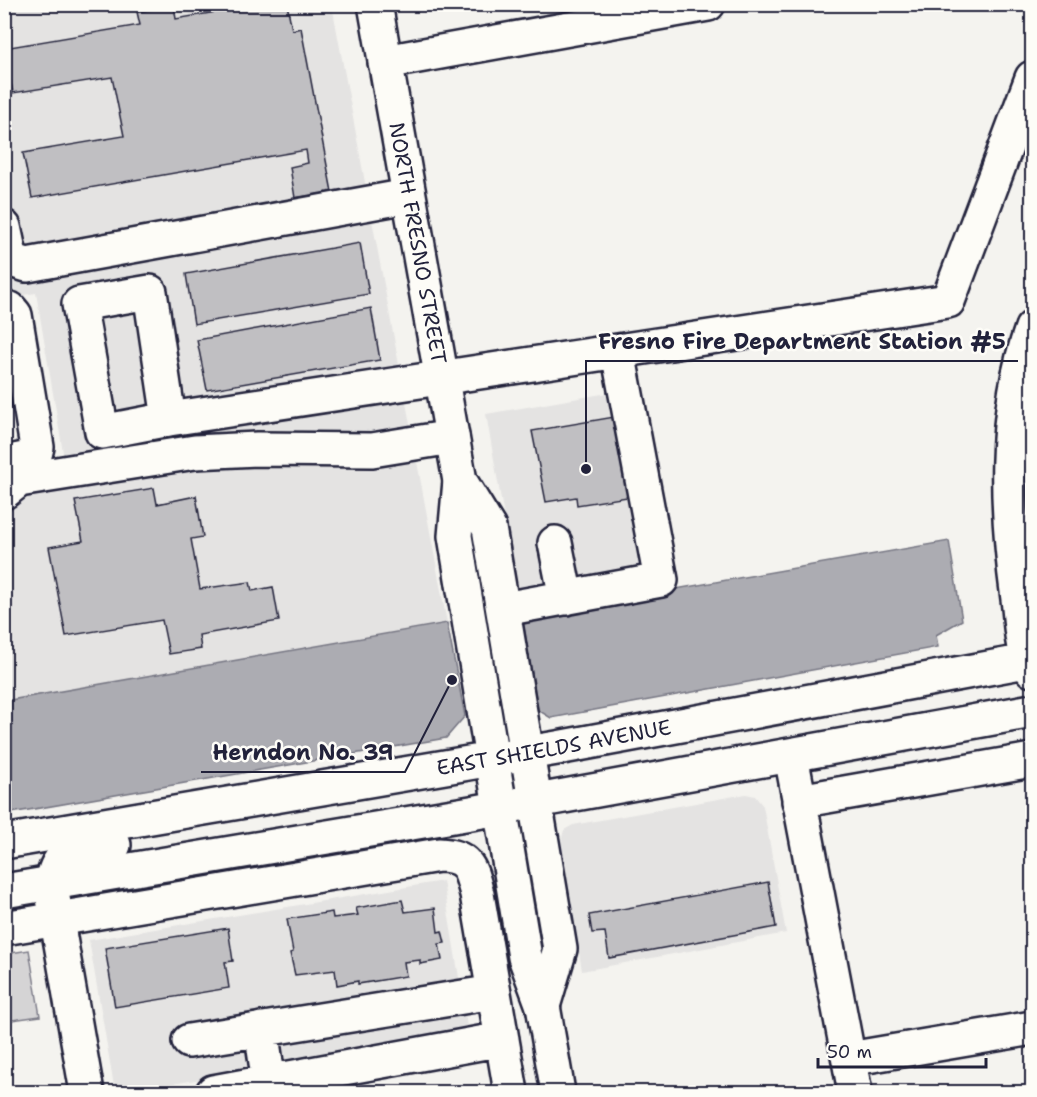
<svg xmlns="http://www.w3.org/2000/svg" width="1037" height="1097" viewBox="0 0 1037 1097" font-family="'Shantell Sans',sans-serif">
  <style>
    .built { fill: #e4e3e2 }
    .green { fill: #d5d4d5; stroke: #7c7b88; stroke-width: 1.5 }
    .water { fill: #acacb2; stroke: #757582; stroke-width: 1.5 }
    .building { fill: #c0bfc2; stroke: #22223b; stroke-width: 1.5 }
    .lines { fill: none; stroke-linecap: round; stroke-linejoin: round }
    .minor-casing { stroke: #22223b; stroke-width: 38 }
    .major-casing { stroke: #22223b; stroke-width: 38 }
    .highway-casing { stroke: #22223b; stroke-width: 38 }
    .minor { stroke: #fdfcf7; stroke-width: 33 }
    .major { stroke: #fdfcf7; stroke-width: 33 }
    .highway { stroke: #fdfcf7; stroke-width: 33 }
    .labels { text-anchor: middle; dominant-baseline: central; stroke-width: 5; stroke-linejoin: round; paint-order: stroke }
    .street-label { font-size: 21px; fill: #22223b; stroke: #fdfcf7 }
    .leader { fill: none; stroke: #22223b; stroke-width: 2 }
    .callout-dot { fill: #22223b; stroke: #fdfcf7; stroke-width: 2 }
    .callout-label { font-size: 22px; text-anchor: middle; font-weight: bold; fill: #22223b; stroke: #fdfcf7; stroke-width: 5; stroke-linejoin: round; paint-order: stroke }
  </style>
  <rect width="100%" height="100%" fill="#f4f3ef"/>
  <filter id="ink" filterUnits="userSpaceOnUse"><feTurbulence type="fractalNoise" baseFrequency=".0167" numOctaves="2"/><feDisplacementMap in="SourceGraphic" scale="12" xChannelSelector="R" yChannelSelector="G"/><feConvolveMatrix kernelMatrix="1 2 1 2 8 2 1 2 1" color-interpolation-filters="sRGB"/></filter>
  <g filter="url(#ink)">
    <!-- built -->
    <path class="built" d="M5,5H332L447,623L5,701V469L64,458L36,293L5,298Z
      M631,389L663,571L518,596L486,414Z
      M746,794L755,796L763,806L786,933L582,971L561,841L564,830L573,825Z
      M443,881L468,1032L127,1092H115L89,940Z"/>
    <!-- green -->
    <path class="green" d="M29,950L40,1016L5,1021V954Z"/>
    <!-- water -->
    <path class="water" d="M949,541L962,620L936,635L938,647L551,718L538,710L522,616Z
      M447,623L465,716L446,738L5,814V701Z"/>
    <!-- building -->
    <path class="building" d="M263,4H287L292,30L301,28L332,192L295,198L290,167L308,163L306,150L32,198L23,153L124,136L112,77L13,93L4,48L140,25L137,12L174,6L176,19Z
      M360,243L369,294L194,324L186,274Z
      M371,308L380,360L207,390L197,340Z
      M620,416L634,496L577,505L576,497L546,502L532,431Z
      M154,488L157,504L196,496L203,537L191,539L200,589L250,582L252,591L273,587L279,621L199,635L201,649L169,654L162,620L66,636L49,547L83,541L75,501Z
      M768,882L776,927L609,958L605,932L592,933L589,915Z
      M402,900L405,912L435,908L438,932L442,931L445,943L439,944L442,960L420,964V960L404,962L406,976L358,984V981L337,985L335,970L295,975L290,953L293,952L287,919L332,912L333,918L358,915L356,908Z
      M228,928L233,961L225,962L229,988L115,1007L105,948Z"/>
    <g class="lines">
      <defs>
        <path id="minor" d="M385,62L708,4
          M4,227L11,260L27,265L408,196
          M4,310L10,309L15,315L37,447L35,455L30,458L4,463
          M169,419L150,292L79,304L102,432L169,419L948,301L1032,78
          M4,492L19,480L195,452L257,449L372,450L452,437
          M555,543L566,598
          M504,609L661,580L618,352
          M791,756L855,1092
          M799,801L1032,760
          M53,898L87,1092
          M4,928L439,855C469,856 470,868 477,894L511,1092
          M261,1029L269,1083
          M189,1041L494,992
          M849,1059L1032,1028
          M213,1092L502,1039"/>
        <g id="major">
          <path id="s1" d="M375,4L460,481L455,536L525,957L543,1006L558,1092"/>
          <path d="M460,481L489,528L560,949L543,1006"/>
          <path id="s2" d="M4,842L557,748L1032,660"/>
          <path d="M51,884C54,875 56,864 63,858C74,848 100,847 114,845"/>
          <path d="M4,891L471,813L1032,711"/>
        </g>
        <path id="highway" d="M1032,328C1001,414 1006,510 1018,599C1021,622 1021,650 1032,670"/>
      </defs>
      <!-- minor casing -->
      <use href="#minor" class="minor-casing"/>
      <!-- major casing -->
      <use href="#major" class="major-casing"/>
      <!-- highway casing -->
      <use href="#highway" class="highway-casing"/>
      <!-- minor -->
      <use href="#minor" class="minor"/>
      <!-- major -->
      <use href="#major" class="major"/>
      <!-- highway -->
      <use href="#highway" class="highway"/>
    </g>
  </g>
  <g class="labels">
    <!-- street labels -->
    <g class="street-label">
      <text stroke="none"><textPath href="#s1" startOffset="243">NORTH FRESNO STREET</textPath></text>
      <text stroke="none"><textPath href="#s2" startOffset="558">EAST SHIELDS AVENUE</textPath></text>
    </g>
  </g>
  <!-- callouts -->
  <path class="leader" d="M586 469L586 361H1018M452 680L405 772H201"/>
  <g class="callout-dot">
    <circle cx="586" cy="469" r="6"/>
    <circle cx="452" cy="680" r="6"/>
  </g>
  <g class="callout-label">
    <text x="802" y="349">Fresno Fire Department Station #5</text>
    <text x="303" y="760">Herndon No. 39</text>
  </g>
  <!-- margin -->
  <rect width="1037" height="1097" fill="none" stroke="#fdfcf7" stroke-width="24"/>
  <rect x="12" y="12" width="1013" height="1073" fill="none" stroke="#22223b" stroke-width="2" filter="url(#ink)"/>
  <!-- scale -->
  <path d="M818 1058v9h168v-9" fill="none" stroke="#22223b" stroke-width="3"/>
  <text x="827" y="1058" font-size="18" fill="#22223b" stroke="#fdfcf7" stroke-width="4.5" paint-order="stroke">50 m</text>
</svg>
